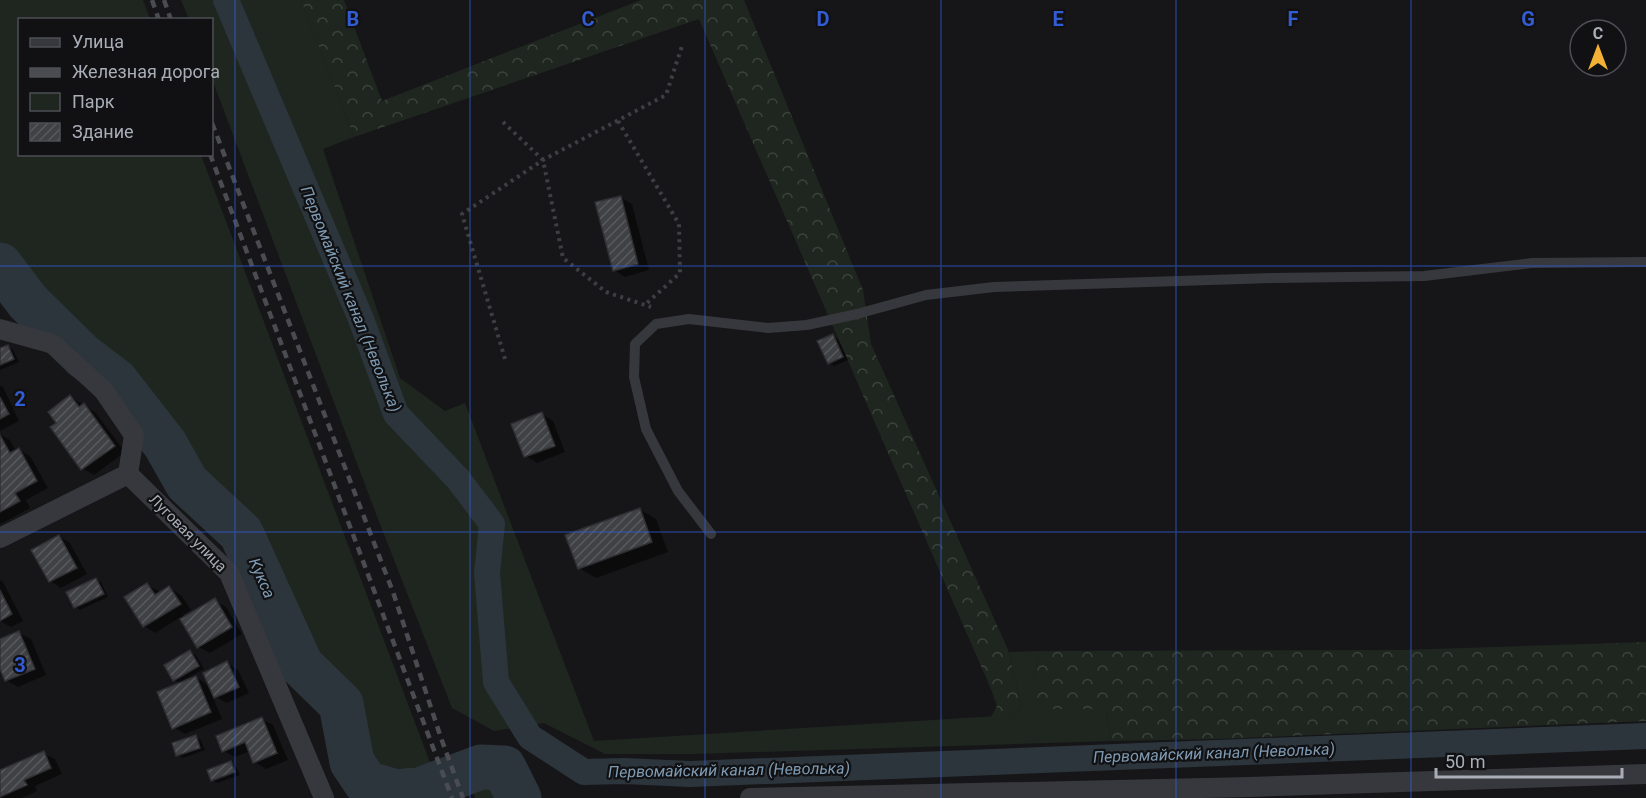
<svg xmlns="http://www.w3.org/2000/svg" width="1646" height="798" viewBox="0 0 1646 798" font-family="Roboto,sans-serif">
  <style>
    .green { fill: #1e261f }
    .forest { fill: url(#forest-crowns) }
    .shadow { fill: #0007 }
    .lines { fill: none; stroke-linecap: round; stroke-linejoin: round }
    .canal { stroke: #2c353c; stroke-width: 26 }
    .river { stroke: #2c353c; stroke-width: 45 }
    .building { fill: url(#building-hatch); stroke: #303034; stroke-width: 1.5 }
    .path { stroke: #3d3f44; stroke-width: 4; stroke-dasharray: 3 4.5; stroke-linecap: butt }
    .lane { stroke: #37383d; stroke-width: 10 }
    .street { stroke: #37383d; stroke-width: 20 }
    .rail { stroke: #4a4c52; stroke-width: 4.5; stroke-dasharray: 8 6; stroke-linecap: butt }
    .grid { fill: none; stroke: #325cd3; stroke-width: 1.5; stroke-opacity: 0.55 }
    .labels { text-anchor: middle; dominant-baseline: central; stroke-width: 4.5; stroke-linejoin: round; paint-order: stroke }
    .street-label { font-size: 15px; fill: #a8adb8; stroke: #111113 }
    .water-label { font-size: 16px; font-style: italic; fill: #7f9bb3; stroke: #111113 }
    .grid-label { font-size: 20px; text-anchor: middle; font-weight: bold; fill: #325cd3; stroke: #111113; stroke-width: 4.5; stroke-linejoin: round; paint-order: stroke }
  </style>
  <defs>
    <pattern id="forest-crowns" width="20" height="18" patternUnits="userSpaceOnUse" patternTransform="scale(1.5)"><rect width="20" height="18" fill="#1e261f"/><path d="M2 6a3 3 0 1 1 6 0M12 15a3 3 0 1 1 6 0" fill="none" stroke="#3c433d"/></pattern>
    <pattern id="building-hatch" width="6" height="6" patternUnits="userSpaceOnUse" patternTransform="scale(1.5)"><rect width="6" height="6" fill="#404145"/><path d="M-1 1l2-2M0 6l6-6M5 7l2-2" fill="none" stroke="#595a5e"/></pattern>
  </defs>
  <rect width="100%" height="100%" fill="#161618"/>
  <!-- green -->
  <path class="green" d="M0,0H143L150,19L20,20V154L201,155L431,765L407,771H382L361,762L349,704L308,653L252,528L191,475L171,442L123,370L92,352L33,295L0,250Z
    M181,0H301L354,137L323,149L400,378L445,411L465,403L594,741L1014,715L1021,706L1009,652L1041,651L1033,680L1106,709L1111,741L694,754H605L544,723L494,731L452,708L378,519L212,79V20L189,19Z
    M485,780L505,783L512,798H475L469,784Z"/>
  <!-- forest -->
  <path class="forest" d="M301,0H344L382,101L641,0H744L863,290L871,344L1009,652L1021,706L1014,715L991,717L997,706L991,689L699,19L354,137Z
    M1646,642V721L1216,739L1111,741L1106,709H1040L1033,680L1041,651L1403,650Z"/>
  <!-- shadow -->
  <path class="shadow" d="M620,197L632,204L649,270L625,277L614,270Z
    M833,336L838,339L848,360L834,366L829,363Z
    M8,346L13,350L19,362L0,370V350Z
    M0,386L3,387L19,421L0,431Z
    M71,397L95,412L125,452L94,475L82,468L58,424Z
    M542,414L553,421L565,452L537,463L526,456Z
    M0,434L10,440L16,451L19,450L30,456L48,488L26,500L30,508L1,524L0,523Z
    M639,509L656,519L668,552L596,578L579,568Z
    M59,536L70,543L87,574L61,588L50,581Z
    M96,579L101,582L108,597L80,610L75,607Z
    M0,580L3,582L23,621L11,627L0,621Z
    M147,585L159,591L160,594L169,588L181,595L191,610L183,615L184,618L215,600L226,607L242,634L210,653L198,647L181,617L155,633L144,626Z
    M19,633L31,639L46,675L18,687L6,680L0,665V641Z
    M190,652L196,655L204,669L184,680L185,682L196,677L210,686L227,663L238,670L249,693L227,703L212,695L222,719L185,734L173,727L181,684L174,680Z
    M262,719L273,725L288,760L266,769L255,762L250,751L235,757L223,751Z
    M196,737L201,740L205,750L183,758L177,755Z
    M43,753L55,759L62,774L35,786L37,791L22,798H0V772Z
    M231,763L236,766L240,775L217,783L212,780Z"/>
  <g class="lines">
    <!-- canal -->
    <path class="canal" d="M226,0L361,319L396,414L458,479L492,524L487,573L496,682L530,737L584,772L624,771L690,774L1646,736"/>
    <!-- river -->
    <path class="river" d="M0,265L28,302L83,356L116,381L165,444L187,483L241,533L301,665L341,704L352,762L366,783L396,792L422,789L481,767L504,768L519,798"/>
  </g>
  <!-- building -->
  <path class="building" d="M621,196L638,264L613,271L595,202Z
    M833,334L843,357L828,364L817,341Z
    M8,345L14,359L0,365V348Z
    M70,395L79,407L84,403L115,446L81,470L50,427L56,423L48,412Z
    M0,397L9,414L0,419Z
    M542,412L555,446L524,457L511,424Z
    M0,435L10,453L19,448L37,481L15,493L20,501L0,512Z
    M640,508L652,542L578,569L565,535Z
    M59,535L77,568L49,582L31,550Z
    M96,578L104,594L74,608L66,592Z
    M147,583L155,595L169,586L181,604L143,627L124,597Z
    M0,590L12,614L0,621Z
    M215,598L232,627L197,648L180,619Z
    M19,631L35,669L5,681L0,669V639Z
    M190,650L199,666L173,681L164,665Z
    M227,661L239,687L214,698L203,673Z
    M196,676L211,712L172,729L157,692Z
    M262,717L277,753L253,763L245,742L222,752L216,736Z
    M196,735L200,748L176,756L172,743Z
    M44,751L51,768L24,780L27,785L0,797V770Z
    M231,761L235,772L211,781L207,770Z"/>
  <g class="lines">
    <!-- path -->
    <path class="path" d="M618,121L679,224L680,273L646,304
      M503,122L543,160L563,258L606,292L651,307
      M505,359L462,214L543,160L666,95L682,46"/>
    <!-- lane -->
    <path class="lane" d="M711,534L678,491L646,429L634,377L635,344L656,324L689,319L768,328L807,325L857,314L926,295L994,287L1274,278L1424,276L1532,263L1646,262"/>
    <!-- street -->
    <path class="street" d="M0,329L53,344L104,391L134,435L128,474L229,573L324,798
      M0,538L128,474
      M750,798L1250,787L1646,774"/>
    <!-- rail -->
    <path class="rail" d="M152,0L159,20
      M164,0L171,20
      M212,123L393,592L441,738L463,798
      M210,154L452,798"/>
  </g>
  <!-- grid -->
  <path class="grid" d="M235,0V798M470,0V798M705,0V798M941,0V798M1176,0V798M1411,0V798M0,266H1646M0,532H1646"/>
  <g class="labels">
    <!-- street labels -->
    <g class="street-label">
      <text transform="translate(188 533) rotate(45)">Луговая улица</text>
    </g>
    <!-- water labels -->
    <g class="water-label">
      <text transform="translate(351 299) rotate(68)">Первомайский канал (Неволька)</text>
      <text transform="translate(262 578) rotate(66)">Кукса</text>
      <text transform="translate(1214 753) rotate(-2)">Первомайский канал (Неволька)</text>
      <text transform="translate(729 770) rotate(-1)">Первомайский канал (Неволька)</text>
    </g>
  </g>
  <g class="grid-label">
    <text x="353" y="26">B</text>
    <text x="588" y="26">C</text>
    <text x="823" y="26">D</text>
    <text x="1058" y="26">E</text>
    <text x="1293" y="26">F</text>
    <text x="1528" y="26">G</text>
    <text x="20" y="406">2</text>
    <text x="20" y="672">3</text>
  </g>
  <!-- legend -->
  <rect x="18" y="18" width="195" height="138" fill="#111113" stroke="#4d4f55" stroke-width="1.5"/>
  <rect x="30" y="38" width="30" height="9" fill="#37383d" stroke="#4d4f55" stroke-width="1.5"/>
  <text x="72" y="48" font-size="18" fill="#a8adb8">Улица</text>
  <rect x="30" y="68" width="30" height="9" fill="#4a4c52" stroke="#4d4f55" stroke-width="1.5"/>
  <text x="72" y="78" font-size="18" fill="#a8adb8">Железная дорога</text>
  <rect x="30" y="93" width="30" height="18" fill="#1e261f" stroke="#4d4f55" stroke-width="1.5"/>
  <text x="72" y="108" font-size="18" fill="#a8adb8">Парк</text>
  <rect x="30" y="123" width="30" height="18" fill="url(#building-hatch)" stroke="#4d4f55" stroke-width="1.5"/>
  <text x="72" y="138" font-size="18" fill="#a8adb8">Здание</text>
  <!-- north arrow -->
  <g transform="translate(1598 48)"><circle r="28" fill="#111113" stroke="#4d4f55" stroke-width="1.5"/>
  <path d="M0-4.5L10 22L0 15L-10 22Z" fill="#f2b134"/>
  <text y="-9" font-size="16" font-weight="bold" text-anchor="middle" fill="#a8adb8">С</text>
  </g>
  <!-- scale -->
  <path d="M1436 768v9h186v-9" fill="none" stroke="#a8adb8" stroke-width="3"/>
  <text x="1445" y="768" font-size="18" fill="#a8adb8" stroke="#111113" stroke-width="4.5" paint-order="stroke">50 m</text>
</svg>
